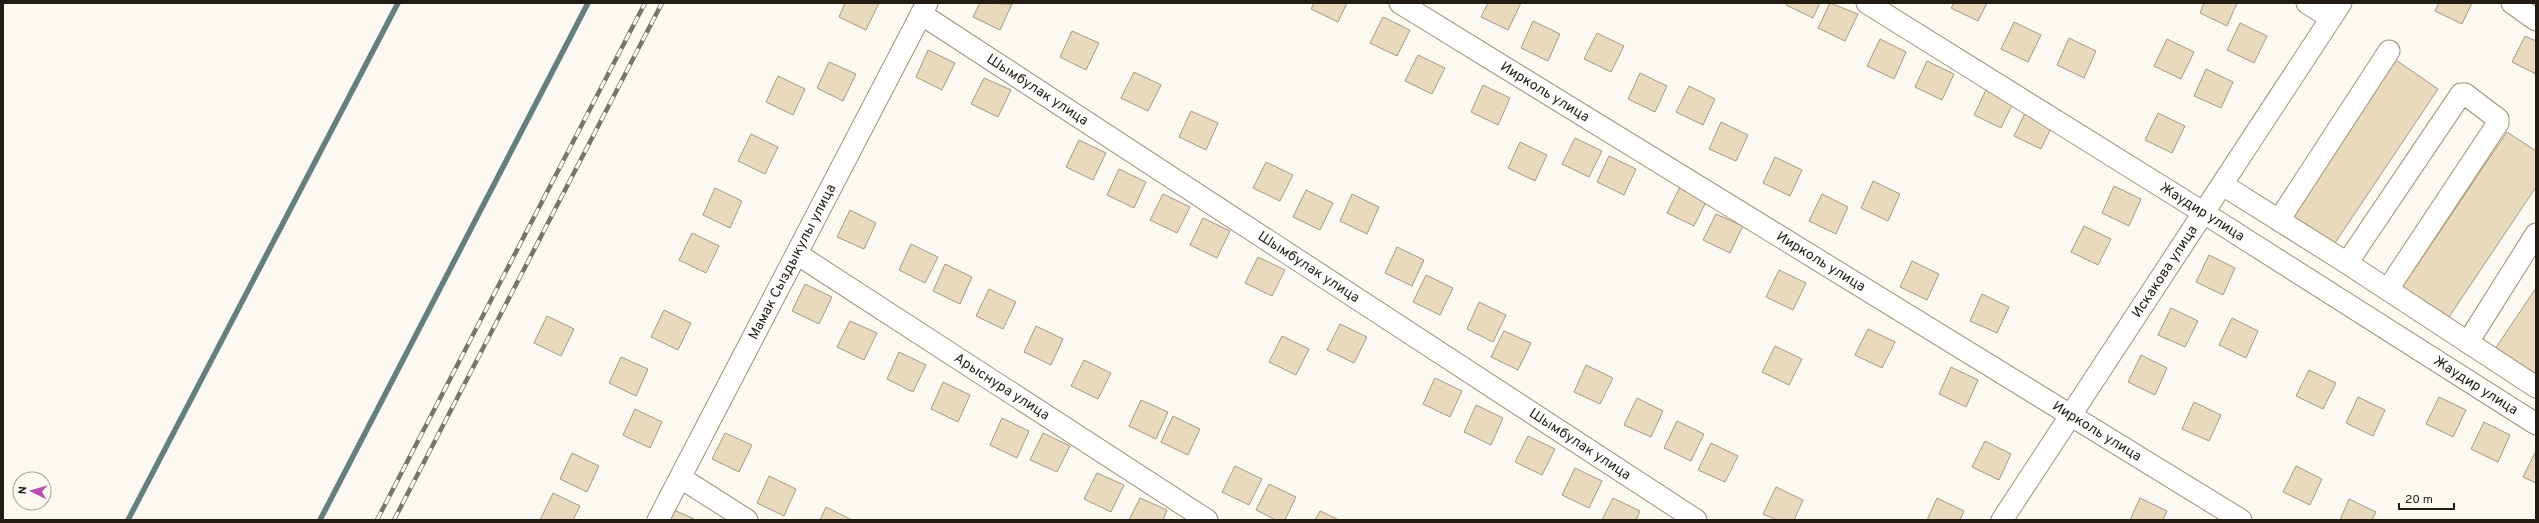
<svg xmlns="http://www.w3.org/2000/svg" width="2539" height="523" viewBox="0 0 2539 523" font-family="Overpass,sans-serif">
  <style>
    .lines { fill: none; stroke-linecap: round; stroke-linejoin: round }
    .stream { stroke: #657f7f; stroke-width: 5.5 }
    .building { fill: #e9d9bd; stroke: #a89a7f }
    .minor-casing { stroke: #a09177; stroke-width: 23 }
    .minor { stroke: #fff; stroke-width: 21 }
    .rail-casing { stroke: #79746b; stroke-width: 4.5 }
    .rail { stroke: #fcf9f3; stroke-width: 3; stroke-dasharray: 9; stroke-linecap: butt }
    .labels { text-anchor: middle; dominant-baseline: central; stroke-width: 3.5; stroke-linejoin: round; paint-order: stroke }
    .street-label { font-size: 14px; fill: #221c12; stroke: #fcf9f3 }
  </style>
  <rect width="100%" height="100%" fill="#fcf9f3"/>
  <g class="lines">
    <!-- stream -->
    <path class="stream" d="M128,520L398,3
      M320,520L588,3"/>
  </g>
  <!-- building -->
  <path class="building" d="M845,3H879L866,30L839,17Z
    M980,3L1012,4L1000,30L973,17Z
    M1314,3H1347L1338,22L1311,9Z
    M1488,3H1521L1508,30L1481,17Z
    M1787,3H1820L1813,18L1786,5Z
    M1830,3L1858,14L1845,41L1818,28Z
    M1954,3H1987L1978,21L1951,8Z
    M2204,3H2237L2227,26L2200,13Z
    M2439,3H2472L2462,24L2435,11Z
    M1383,17L1410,30L1397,56L1370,43Z
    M1533,21L1560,34L1548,61L1521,48Z
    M2014,22L2041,35L2028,62L2001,49Z
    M2240,23L2267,36L2254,63L2227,50Z
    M1072,31L1099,43L1086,70L1060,57Z
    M1597,33L1624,46L1611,72L1584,59Z
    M2525,36L2536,41V74L2512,62Z
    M2069,38L2096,51L2084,78L2057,65Z
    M1880,39L1906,52L1894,79L1867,66Z
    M2167,39L2194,52L2181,79L2154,66Z
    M928,50L955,63L942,90L916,77Z
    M1418,55L1445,68L1432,94L1405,81Z
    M2393,58L2438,89L2331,249L2285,218Z
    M1927,61L1954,74L1942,100L1915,87Z
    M829,62L856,74L843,101L817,88Z
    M2206,69L2233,82L2221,108L2194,96Z
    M1134,72L1161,85L1148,111L1121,98Z
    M1640,73L1667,86L1655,112L1628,99Z
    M778,76L805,89L793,115L766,102Z
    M984,78L1011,90L998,117L971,104Z
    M1483,85L1510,98L1498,125L1471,112Z
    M1689,86L1715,99L1703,125L1676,112Z
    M1987,88L2014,101L2001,128L1974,115Z
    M2027,109L2054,122L2041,149L2014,136Z
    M1191,111L1218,123L1206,150L1179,137Z
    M2158,113L2185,126L2172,153L2145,140Z
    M1721,122L1748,135L1736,161L1709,149Z
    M2507,132L2536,151V187L2445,323L2399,292Z
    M751,134L778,147L765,174L738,161Z
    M1575,138L1602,151L1589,177L1562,164Z
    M1079,140L1106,153L1093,180L1066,167Z
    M1520,142L1547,155L1535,181L1508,168Z
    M1609,156L1636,169L1624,195L1597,182Z
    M1775,157L1802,170L1790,196L1763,183Z
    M1266,162L1293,175L1280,201L1253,188Z
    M1119,169L1146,182L1134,208L1107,195Z
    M1873,181L1900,194L1888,221L1861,208Z
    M2114,186L2141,199L2129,226L2102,213Z
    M1680,187L1707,200L1694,226L1667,213Z
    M715,188L742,201L730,228L703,215Z
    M1306,190L1333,203L1320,230L1293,217Z
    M1163,194L1190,207L1177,233L1150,220Z
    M1352,194L1379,207L1367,234L1340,221Z
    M1822,194L1848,207L1836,234L1809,221Z
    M850,210L876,223L864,249L837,237Z
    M1716,214L1743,226L1730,253L1703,240Z
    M1203,218L1230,231L1217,258L1190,245Z
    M2084,226L2111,239L2098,265L2071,252Z
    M692,233L719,246L706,273L679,260Z
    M911,244L938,257L925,283L899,270Z
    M1397,247L1424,260L1412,286L1385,273Z
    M2209,255L2235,268L2223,295L2196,282Z
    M1258,257L1285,270L1272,296L1245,283Z
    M1912,261L1939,274L1927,300L1900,287Z
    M945,264L972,277L960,304L933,291Z
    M1779,270L1806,283L1793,310L1766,297Z
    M1426,275L1453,288L1440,315L1413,302Z
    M805,284L832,297L819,324L792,311Z
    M2536,288V380L2493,352Z
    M989,289L1016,302L1003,329L976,316Z
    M1982,294L2009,307L1997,333L1970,321Z
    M1479,302L1506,315L1493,342L1467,329Z
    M2171,308L2198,321L2185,347L2158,335Z
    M664,310L691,323L678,350L651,337Z
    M547,316L574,329L561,356L534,343Z
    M2232,318L2258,331L2246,358L2219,345Z
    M850,321L877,333L864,360L837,347Z
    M1340,324L1367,337L1354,363L1327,350Z
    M1036,326L1063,339L1051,365L1024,352Z
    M1868,329L1895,342L1882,368L1855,355Z
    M1504,331L1531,343L1518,370L1491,357Z
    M1282,336L1309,349L1296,375L1269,362Z
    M1775,346L1802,359L1789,385L1762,372Z
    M899,352L926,365L913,392L887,379Z
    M2141,355L2167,368L2155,395L2128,382Z
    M621,357L648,369L636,396L609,383Z
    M1084,360L1111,373L1098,399L1071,386Z
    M1586,365L1613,378L1600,404L1574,392Z
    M1951,367L1978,380L1966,407L1939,394Z
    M2309,370L2336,383L2323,409L2296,396Z
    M1435,378L1462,391L1450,417L1423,404Z
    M943,382L970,395L958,422L931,409Z
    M2358,397L2385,410L2373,436L2346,423Z
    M2439,397L2466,410L2453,437L2426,424Z
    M1637,398L1663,411L1651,437L1624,425Z
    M1141,400L1168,412L1156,439L1129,426Z
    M2194,402L2221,415L2209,441L2182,429Z
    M1476,405L1503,418L1491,445L1464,432Z
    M635,409L662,422L650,448L623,435Z
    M1173,416L1200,429L1188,455L1161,442Z
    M1002,418L1029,431L1017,458L990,445Z
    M1677,421L1704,434L1691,461L1664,448Z
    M2484,422L2510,435L2498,462L2471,449Z
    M725,433L752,445L739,472L712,459Z
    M1043,433L1070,446L1057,472L1030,460Z
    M1528,436L1555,449L1542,475L1515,462Z
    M1985,441L2011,454L1999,480L1972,467Z
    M1711,443L1738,456L1725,482L1698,470Z
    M2536,451V483L2523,477Z
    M572,453L599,466L587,492L560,479Z
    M1235,466L1262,479L1249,505L1222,492Z
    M2296,466L2322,479L2310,505L2283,492Z
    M1575,468L1602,481L1589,508L1562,495Z
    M1097,473L1124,485L1111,512L1084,499Z
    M769,476L796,489L784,516L757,503Z
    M1269,484L1296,497L1285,520H1276L1256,510Z
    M1776,487L1803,500L1794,520H1777L1763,514Z
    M553,493L580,506L573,520H540Z
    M1140,498L1167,510L1163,520H1129Z
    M1613,498L1640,511L1636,520H1602Z
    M1937,498L1964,511L1960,520H1927Z
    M2140,498L2167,511L2163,520H2130Z
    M2349,499L2376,512L2372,520H2340Z
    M826,507L852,520H820Z
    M672,509L696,520H667Z
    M1320,511L1339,520H1315Z"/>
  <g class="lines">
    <defs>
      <g id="minor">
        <path id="s1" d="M1400,3L2241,520"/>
        <path id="s2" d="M1867,3L2204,213L2536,424"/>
        <path d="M2307,3L2331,18"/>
        <path d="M2512,3L2536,20"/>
        <path id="s3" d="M921,14L1696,520"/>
        <path d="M2223,185L2347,263L2536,387"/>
        <path d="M2279,220L2389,51"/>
        <path id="s4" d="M797,254L1207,520"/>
        <path d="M2347,263L2461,94H2465L2498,119V123L2388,289"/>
        <path d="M2468,342L2536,234"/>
        <path d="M681,478L747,520"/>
        <path id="s5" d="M658,520L927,3"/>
        <path id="s6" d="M2002,520L2341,3"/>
      </g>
    </defs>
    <!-- minor casing -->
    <use href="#minor" class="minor-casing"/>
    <!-- minor -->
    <use href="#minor" class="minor"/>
    <defs>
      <path id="rail" d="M377,520L645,3
        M394,520L662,3"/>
    </defs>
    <!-- rail casing -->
    <use href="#rail" class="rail-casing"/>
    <!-- rail -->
    <use href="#rail" class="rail"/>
  </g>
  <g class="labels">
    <!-- street labels -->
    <g class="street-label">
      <text stroke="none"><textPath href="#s3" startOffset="139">Шымбулак улица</textPath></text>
      <text stroke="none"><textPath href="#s1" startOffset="170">Иирколь улица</textPath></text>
      <text stroke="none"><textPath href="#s2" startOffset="395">Жаудир улица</textPath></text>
      <text stroke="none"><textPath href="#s5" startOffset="291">Мамак Сыздыкулы улица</textPath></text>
      <text stroke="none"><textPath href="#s1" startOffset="494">Иирколь улица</textPath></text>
      <text stroke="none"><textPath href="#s3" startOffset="463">Шымбулак улица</textPath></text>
      <text stroke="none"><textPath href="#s6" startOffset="297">Искакова улица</textPath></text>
      <text stroke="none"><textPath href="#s2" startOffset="719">Жаудир улица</textPath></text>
      <text stroke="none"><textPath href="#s4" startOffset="244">Арыснура улица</textPath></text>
      <text stroke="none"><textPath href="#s1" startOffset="818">Иирколь улица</textPath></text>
      <text stroke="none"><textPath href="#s3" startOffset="787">Шымбулак улица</textPath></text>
    </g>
  </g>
  <!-- border -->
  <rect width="2539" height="523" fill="none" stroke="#221c12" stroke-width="8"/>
  <!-- north arrow -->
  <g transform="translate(32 491) rotate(275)"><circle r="19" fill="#fcf9f3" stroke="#a5a199"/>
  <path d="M0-3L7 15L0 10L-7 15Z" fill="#b84eb0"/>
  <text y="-6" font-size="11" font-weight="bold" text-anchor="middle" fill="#221c12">N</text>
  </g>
  <!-- scale -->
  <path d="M2399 503v6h55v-6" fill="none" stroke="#221c12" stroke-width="2"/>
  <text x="2405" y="503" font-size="12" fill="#221c12" stroke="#fcf9f3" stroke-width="3" paint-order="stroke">20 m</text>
</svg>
